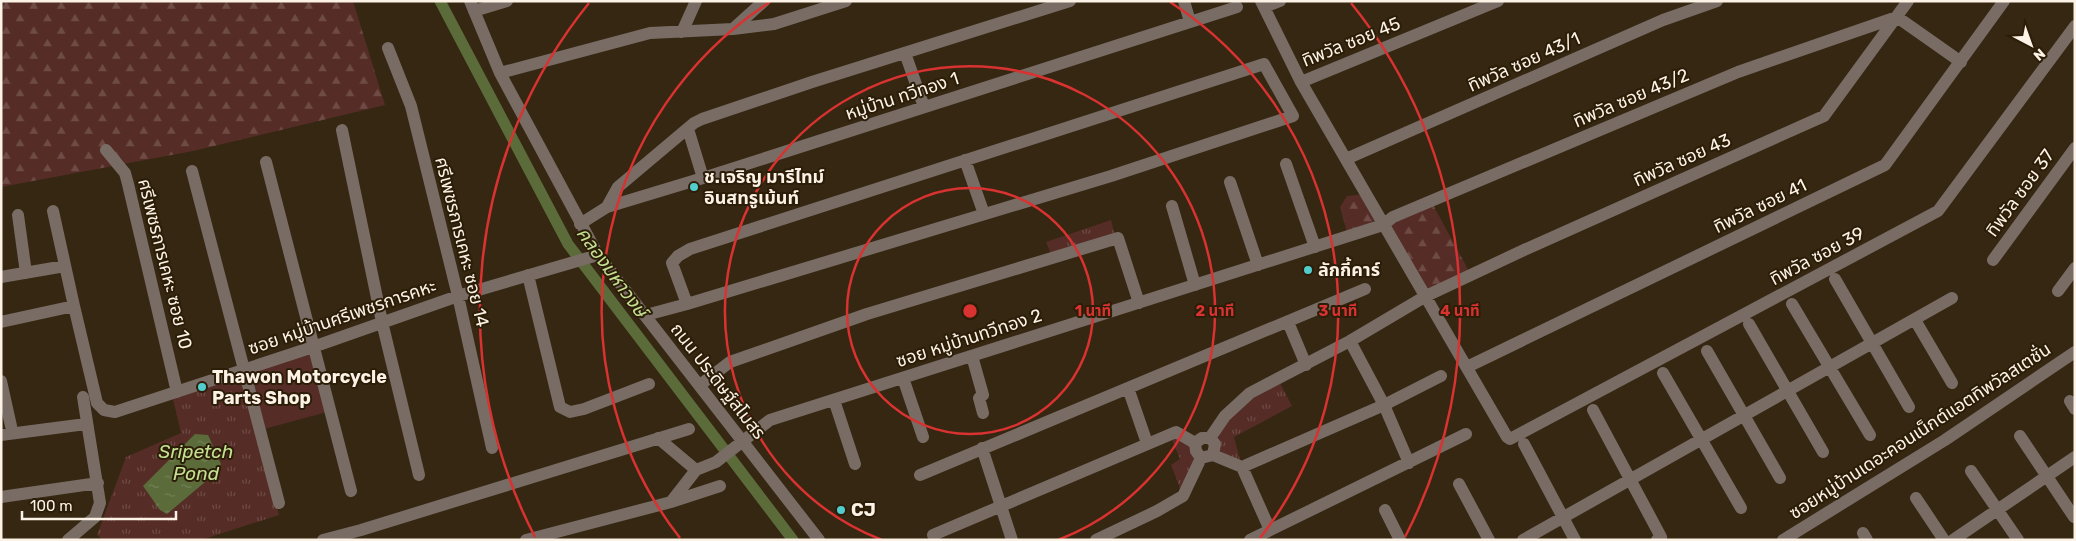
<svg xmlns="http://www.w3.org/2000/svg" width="2076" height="541" viewBox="0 0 2076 541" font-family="Rubik,'Noto Sans Thai',sans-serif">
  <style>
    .grass { fill: url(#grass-tufts) }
    .forest { fill: url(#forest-firs) }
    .pitch { fill: #552c26 }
    .water { fill: url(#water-ripples) }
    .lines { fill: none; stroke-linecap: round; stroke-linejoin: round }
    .canal { stroke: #5b6c3a; stroke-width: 11 }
    .minor { stroke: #786c65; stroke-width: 12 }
    .ring { fill: none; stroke: #d83231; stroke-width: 2.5 }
    .poi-dot { fill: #52cdce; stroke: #2b1d07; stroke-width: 2 }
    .labels { text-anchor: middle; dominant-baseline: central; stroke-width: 4; stroke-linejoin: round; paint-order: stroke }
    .street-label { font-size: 18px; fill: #fcf2e5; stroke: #2b1d07 }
    .poi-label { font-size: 18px; font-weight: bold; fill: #fcf2e5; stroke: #2b1d07; text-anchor: start }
    .water-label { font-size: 19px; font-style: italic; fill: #c4e092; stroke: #2b1d07 }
    .centre { fill: #d83231; stroke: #2b1d07; stroke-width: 2.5 }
    .ring-label { font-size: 15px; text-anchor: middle; font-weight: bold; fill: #d83231; stroke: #2b1d07; stroke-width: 4; stroke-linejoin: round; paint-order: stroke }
  </style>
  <defs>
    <pattern id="grass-tufts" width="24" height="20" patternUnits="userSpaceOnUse" patternTransform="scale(1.25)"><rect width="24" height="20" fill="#552c26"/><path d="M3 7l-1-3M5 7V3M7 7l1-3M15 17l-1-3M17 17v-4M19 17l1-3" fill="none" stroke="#6e4b45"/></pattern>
    <pattern id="forest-firs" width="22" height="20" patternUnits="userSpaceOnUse" patternTransform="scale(1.25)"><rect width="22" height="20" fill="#552c26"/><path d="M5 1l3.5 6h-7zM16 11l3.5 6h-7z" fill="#6e4b45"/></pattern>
    <pattern id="water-ripples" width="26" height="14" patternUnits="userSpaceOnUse" patternTransform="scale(1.25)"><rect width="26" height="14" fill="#5b6c3a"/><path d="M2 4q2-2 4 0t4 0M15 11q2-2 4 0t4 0" fill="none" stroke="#738156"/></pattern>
  </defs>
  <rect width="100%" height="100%" fill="#352711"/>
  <!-- grass -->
  <path class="grass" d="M1111,220L1115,236L1051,254L1046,242Z
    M242,370L279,515L201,540H103L97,535L126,457L181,433L172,395Z
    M1278,379L1292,406L1234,437L1242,467L1213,455L1225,416Z
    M1176,432L1201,458L1183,496L1171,465L1180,459L1170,435Z"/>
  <!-- forest -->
  <path class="forest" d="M1,1H353L385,105L193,151L1,187Z
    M1365,194L1383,224L1431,201L1471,275L1426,296L1383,225L1348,236L1340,207L1347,196Z"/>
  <!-- pitch -->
  <path class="pitch" d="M312,346L327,412L257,431L242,370Z"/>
  <!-- water -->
  <path class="water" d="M195,434L208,435L221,464L217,472L167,514L160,510L143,486Z"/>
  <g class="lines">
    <!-- canal -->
    <path class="canal" d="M440,1L568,244L793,540"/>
    <!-- minor -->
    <path class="minor" d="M470,1L500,73L598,255L819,540
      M1184,1L1190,22
      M1261,1L1301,82L1507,437L1510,439L1938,211L2075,26
      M1264,7L1280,1
      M474,11L507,1
      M733,29L764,1
      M682,32L696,1
      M388,48L411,106L458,296L492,448
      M905,53L924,107
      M500,73L650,33L733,29L774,24L846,1
      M1301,82L1498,1
      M688,129L703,178
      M342,130L382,322L419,475
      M106,150L125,173L128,184L177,392
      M1346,159L1663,20L1717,1
      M965,160L984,214
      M266,162L351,491
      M1286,164L1315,247
      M192,171L279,503
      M1230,182L1258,265
      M1172,206L1195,285
      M607,207L618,187L694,123L702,119L812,82L1070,1
      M53,211L74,306
      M18,215L26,273
      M580,224L607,207L703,178L1237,7
      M1993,260L2075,148
      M528,275L560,407L570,412L584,409L649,384
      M1,277L65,266
      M1835,279L1909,407
      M2058,291L2075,268
      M1792,304L1870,435
      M646,315L687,304L1111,176L1293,116L1264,64L690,249L678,256L672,263L687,304
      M1915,320L1952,383
      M1,322L74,306L97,403L104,410L115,412L313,347L458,296L598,255
      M1288,322L1306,365
      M1749,324L1823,452
      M1350,341L1384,405L1409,463
      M1707,351L1780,478
      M972,356L983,395L979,398L983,413
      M1467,367L1885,165L2004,1
      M1663,373L1741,508
      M903,378L923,437
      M1,381L11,426
      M700,385L730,362L867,314L1118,238L1139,303
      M1128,388L1147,443
      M834,400L855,464
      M2070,401L2075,409
      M1593,410L1661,537L1657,540
      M1,435L86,424
      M2020,436L2074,517
      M658,438L696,470
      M1210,438L1225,416L1250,393L1350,341L1426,296L1524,250L1824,116L1908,1
      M1524,444L1575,540
      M982,448L1012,540
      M1213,455L1215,444L1210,438H1202L1195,443L1196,451L1201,458L1213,455L1242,467L1270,530
      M1242,467L1384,405L1441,376
      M1971,471L2018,540
      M920,475L1365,289
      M1459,484L1489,540
      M1,497L98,483
      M1916,498L1944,540
      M671,502L720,486
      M1385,510L1400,540
      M1863,533L1867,540
      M933,535L1176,432L1195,443
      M68,540L95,517L100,503L83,397
      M323,540L361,530L689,429
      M526,540L671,502L696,470L716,462L770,420L1383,225L1393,217L1738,72L1897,17L1961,62
      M1096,540L1157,511L1183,496L1201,458
      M1250,540L1466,434
      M1523,540L1952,298
      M1783,540L1945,440L2075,352
      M1953,540L2075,457"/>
  </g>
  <!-- distance rings -->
  <g class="ring">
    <circle cx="970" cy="311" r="123"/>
    <path d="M882 540A245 245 0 1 1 1058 540"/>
    <path d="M680 538A368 368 0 0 1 770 2M1170 2A368 368 0 0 1 1260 538"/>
    <path d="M535 537A490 490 0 0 1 589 3M1351 3A490 490 0 0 1 1405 537"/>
  </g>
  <!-- markers -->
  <g class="poi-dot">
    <circle cx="694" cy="187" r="5"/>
    <circle cx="1308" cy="270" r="5"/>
    <circle cx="202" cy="387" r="5"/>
    <circle cx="841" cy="510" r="5"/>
  </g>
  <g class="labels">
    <!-- street labels -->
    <g class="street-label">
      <text transform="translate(1351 42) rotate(-22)">ทิพวัล ซอย 45</text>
      <text transform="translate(1524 62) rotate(-24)">ทิพวัล ซอย 43/1</text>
      <text transform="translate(902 96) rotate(-18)">หมู่บ้าน ทวีทอง 1</text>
      <text transform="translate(1631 98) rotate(-23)">ทิพวัล ซอย 43/2</text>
      <text transform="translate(1682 160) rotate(-24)">ทิพวัล ซอย 43</text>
      <text transform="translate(2020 193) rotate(-54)">ทิพวัล ซอย 37</text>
      <text transform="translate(1760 206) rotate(-26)">ทิพวัล ซอย 41</text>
      <text transform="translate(462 242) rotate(76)">ศรีเพชรการเคหะ ซอย 14</text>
      <text transform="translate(1817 256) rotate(-28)">ทิพวัล ซอย 39</text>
      <text transform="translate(165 264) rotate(76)">ศรีเพชรการเคหะ ซอย 10</text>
      <text transform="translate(342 317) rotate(-19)">ซอย หมู่บ้านศรีเพชรการคหะ</text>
      <text transform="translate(969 338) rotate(-18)">ซอย หมู่บ้านทวีทอง 2</text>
      <text transform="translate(718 381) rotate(52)">ถนน ประดิษฐ์สโมสร</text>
      <text transform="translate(1920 431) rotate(-33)">ซอยหมู่บ้านเดอะคอนเน็กต์แอตทิพวัลสเตชั่น</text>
    </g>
    <!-- poi labels -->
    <g class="poi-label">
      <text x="704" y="177">ช.เจริญ มารีไทม์<tspan x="704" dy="21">อินสทรูเม้นท์</tspan></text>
      <text x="1318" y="270">ลักกี้คาร์</text>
      <text x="212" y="377">Thawon Motorcycle<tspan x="212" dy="21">Parts Shop</tspan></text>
      <text x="851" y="510">CJ</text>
    </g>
    <!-- water labels -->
    <g class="water-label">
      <text transform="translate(612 272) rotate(54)">คลองมหาวงษ์</text>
      <text x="196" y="451">Sripetch<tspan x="196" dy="22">Pond</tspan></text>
    </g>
  </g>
  <circle cx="970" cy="311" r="8" class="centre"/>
  <g class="ring-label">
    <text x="1093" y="316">1 นาที</text>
    <text x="1215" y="316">2 นาที</text>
    <text x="1338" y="316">3 นาที</text>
    <text x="1460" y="316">4 นาที</text>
  </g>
  <!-- border -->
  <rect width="2076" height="541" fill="none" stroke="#fcf2e5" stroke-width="5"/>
  <!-- north arrow -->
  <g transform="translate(2031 45) rotate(139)" stroke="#2b1d07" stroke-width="4" paint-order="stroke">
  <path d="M0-4L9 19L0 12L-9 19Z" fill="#fcf2e5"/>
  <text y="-8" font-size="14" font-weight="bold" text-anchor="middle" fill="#fcf2e5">N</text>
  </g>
  <!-- scale -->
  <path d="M22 511v8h154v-8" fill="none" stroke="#fcf2e5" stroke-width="2.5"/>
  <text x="30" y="511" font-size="15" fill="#fcf2e5" stroke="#2b1d07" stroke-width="4" paint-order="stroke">100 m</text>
</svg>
